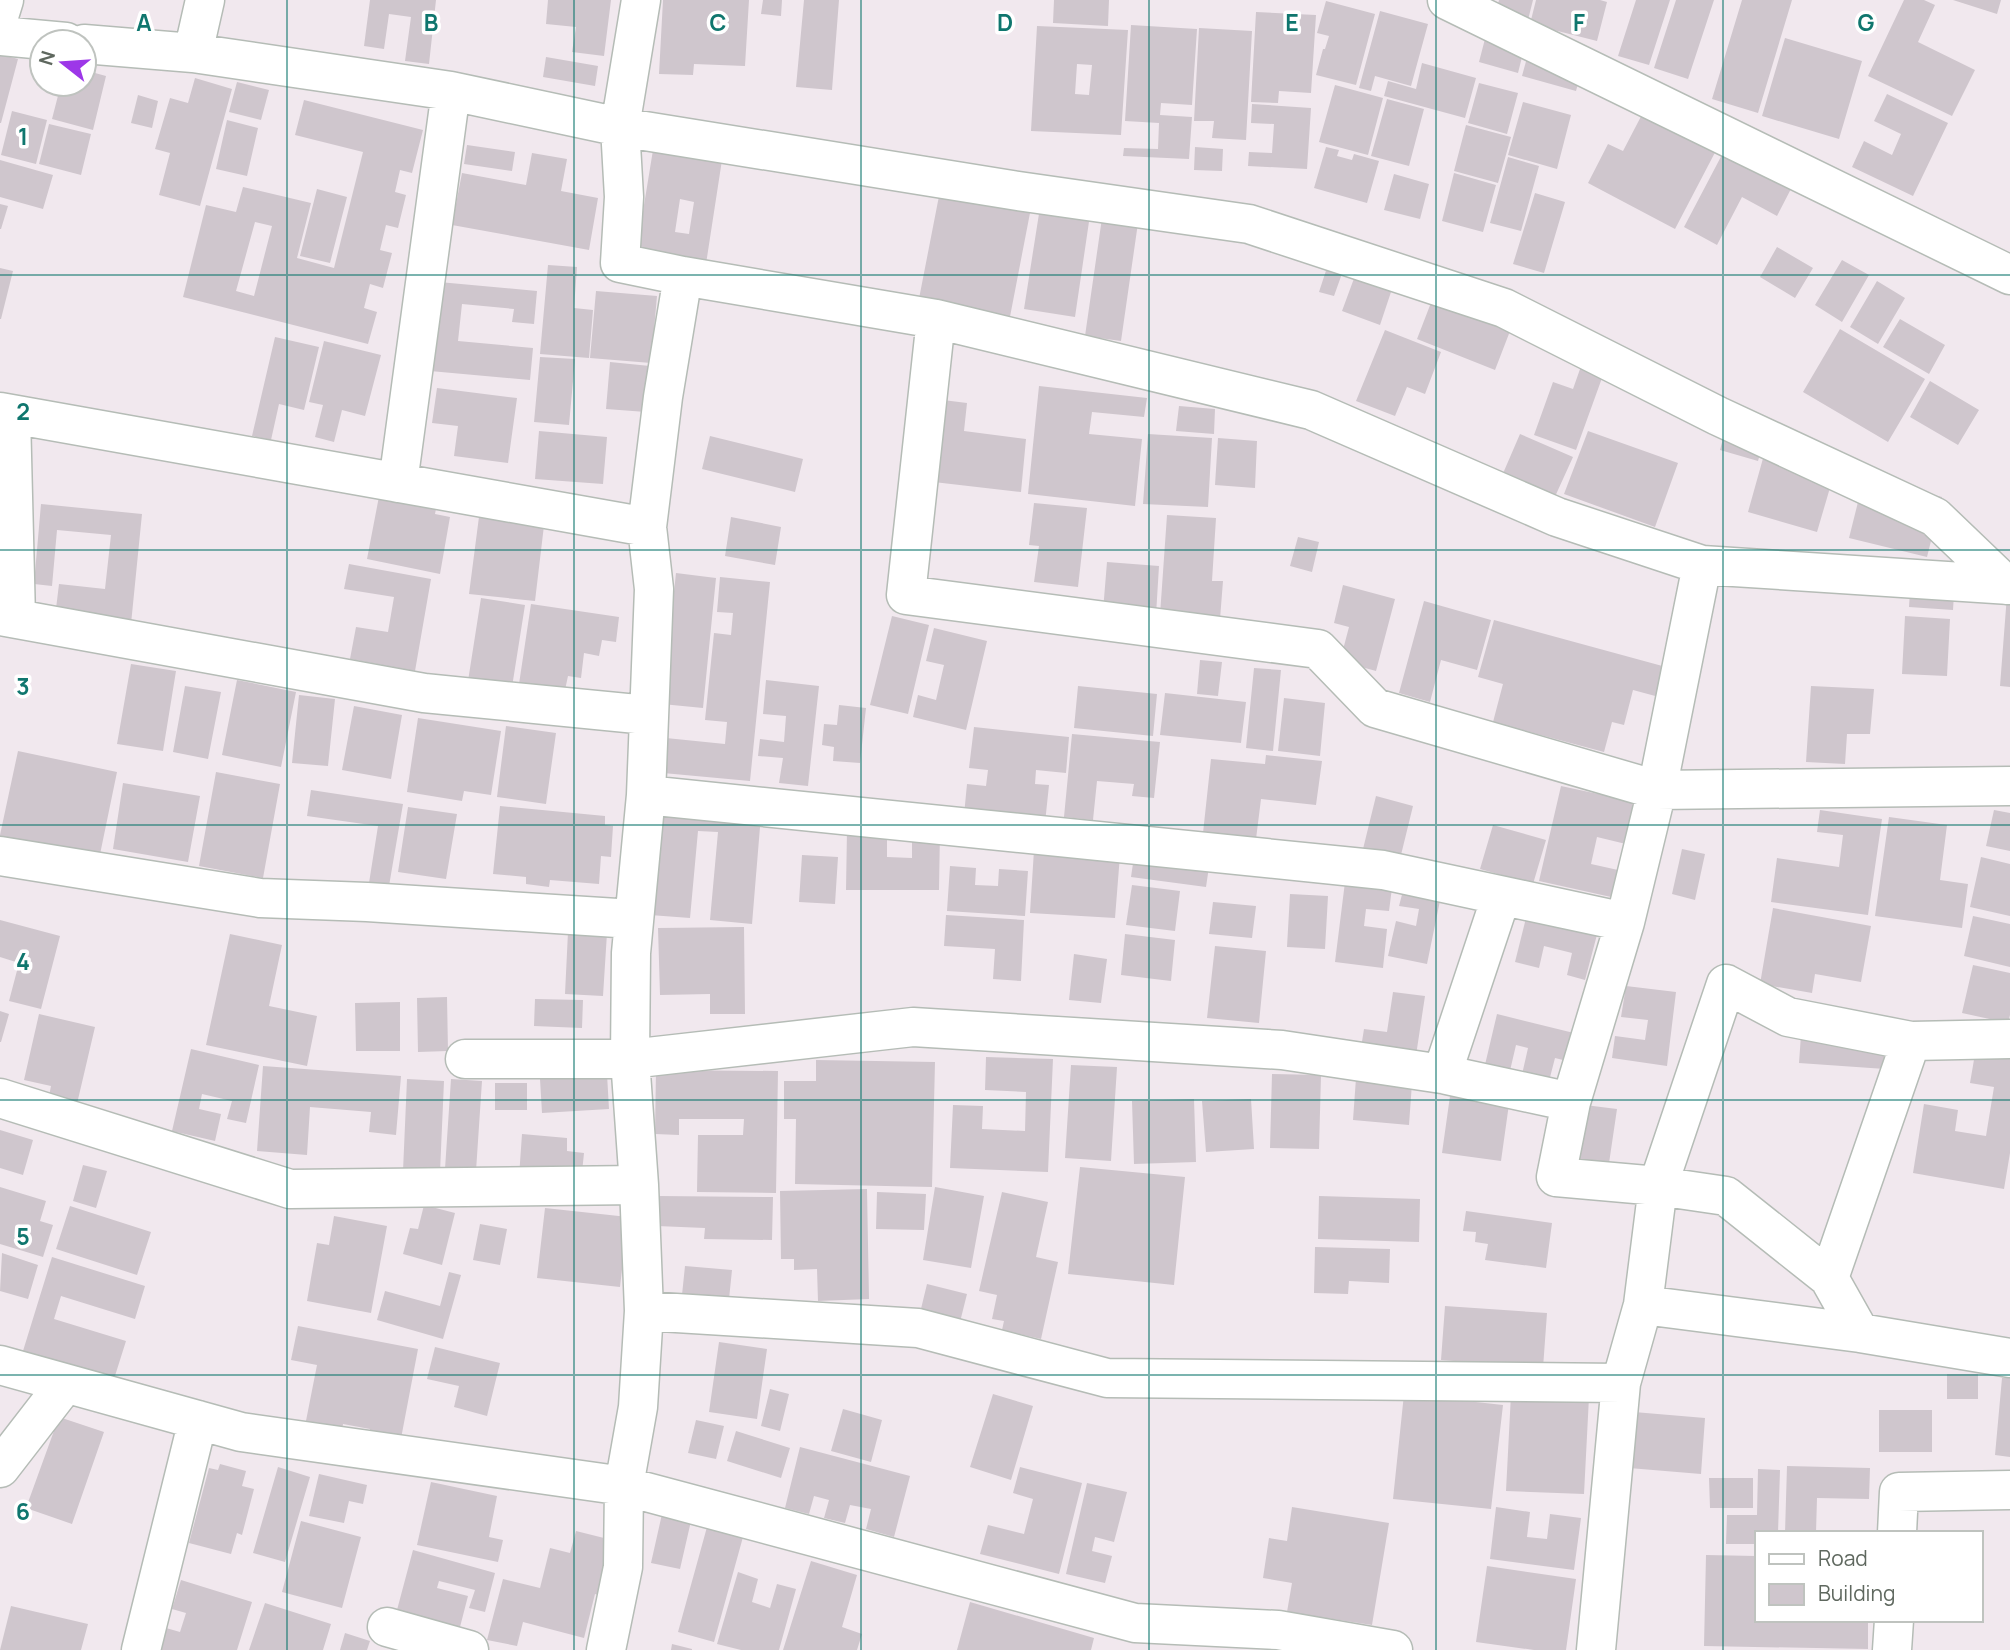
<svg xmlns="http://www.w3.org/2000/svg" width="2010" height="1650" viewBox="0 0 2010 1650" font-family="Manrope,sans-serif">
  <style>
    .building { fill: #cfc6cd; fill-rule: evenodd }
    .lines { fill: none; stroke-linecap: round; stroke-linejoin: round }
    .minor-casing { stroke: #b5bcb6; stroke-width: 41 }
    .minor { stroke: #fff; stroke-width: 38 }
    .grid { fill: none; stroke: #0f766e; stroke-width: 2; stroke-opacity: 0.55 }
    .grid-label { font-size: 23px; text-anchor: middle; font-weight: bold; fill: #0f766e; stroke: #fff; stroke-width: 7; stroke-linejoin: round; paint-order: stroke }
  </style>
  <rect width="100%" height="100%" fill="#f1e8ee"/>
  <!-- building -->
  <path class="building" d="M370,0H436L429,64L405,61L411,17L389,14L384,49L364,46Z
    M548,0H611L604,56L572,52L576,27L546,24Z
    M663,0H749L745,66L694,64L693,75L659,74Z
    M763,0H782L781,16L761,14Z
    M804,0H839L832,90L796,87Z
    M1054,0H1109L1108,26L1053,23Z
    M1499,0H1533L1528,20L1496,12Z
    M1536,0H1600L1607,2L1597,41L1530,24Z
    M1636,0H1670L1649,65L1618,56Z
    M1676,0H1714L1688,79L1654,68Z
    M1742,0H1792L1758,113L1712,99Z
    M1904,0H1924L1935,5L1918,42L1975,70L1952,116L1868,76Z
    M1953,0H2001L1997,14Z
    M1326,1L1375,14L1356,85L1316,75L1323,49H1325L1329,36L1317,33Z
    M1380,11L1428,24L1411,86L1375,76L1371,91L1359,88Z
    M1256,12L1316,15L1311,93L1279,91L1278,103L1251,102Z
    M1131,25L1197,29L1192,105L1161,103L1160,115L1192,117L1189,159L1123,156L1124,148L1158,149L1159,123L1125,121Z
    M1037,26L1128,30L1121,135L1031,131ZM1077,64L1092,65L1089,95L1075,94Z
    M1199,28L1252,31L1246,140L1212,138L1214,121H1194Z
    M1486,35L1525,45L1518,73L1479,62Z
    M1785,38L1862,61L1839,139L1762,116Z
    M0,54L18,59L1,123H0Z
    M1528,54L1582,69L1576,91L1522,76Z
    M546,57L598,66L595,86L543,77Z
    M1422,63L1476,78L1465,118L1384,96L1388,81L1416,89Z
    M84,70L106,76L93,130L52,119L61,84H84Z
    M195,78L232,89L200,206L159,195L170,153L155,149L170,98L188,103Z
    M237,82L269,90L261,120L229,112Z
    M1479,83L1518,93L1507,134L1468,123Z
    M1335,85L1383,98L1368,155L1319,142Z
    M1887,94L1948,123L1913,196L1852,167L1864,141L1892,155L1901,134L1874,121Z
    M138,95L158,101L152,128L131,123Z
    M1387,99L1424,109L1409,166L1371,156Z
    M304,100L423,130L412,173L400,170L395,192L406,195L398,228L386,225L380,250L392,253L383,288L370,284L364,308L377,312L368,344L183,297L206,205L236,212L243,187L311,203L297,258L334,268L363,152L295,135ZM255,222L272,226L254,296L236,291Z
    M1523,102L1571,115L1557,169L1508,155Z
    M1648,103L1721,141L1675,229L1588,183L1608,144L1623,151Z
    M1252,104L1311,108L1307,169L1248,166L1249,152L1272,153L1274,124L1251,123Z
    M12,111L47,120L36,164L1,155Z
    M227,120L258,128L247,176L216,169Z
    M49,124L91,134L81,175L39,164Z
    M1466,125L1511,137L1498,183L1454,171Z
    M467,145L515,152L512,171L464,164Z
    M1195,147L1223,149L1222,171L1194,170Z
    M1326,147L1339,150L1337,156L1352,160L1354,154L1379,161L1367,203L1314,188Z
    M1725,149L1793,185L1777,216L1742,197L1717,245L1684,227Z
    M653,150L722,160L706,264L636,254ZM680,199L694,202L689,234L675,232Z
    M532,153L567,159L561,191L598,198L589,250L452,225L462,173L526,185Z
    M1508,157L1539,166L1521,231L1490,223Z
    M0,160L53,175L43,209L0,197Z
    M1454,173L1496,185L1483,232L1442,221Z
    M1394,174L1429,184L1420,219L1384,210Z
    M317,189L347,197L330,263L300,256Z
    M1535,193L1565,202L1544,273L1513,264Z
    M939,196L1030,213L1008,327L917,309Z
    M1041,201L1091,208L1075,317L1024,309Z
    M0,204L8,206L1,229H0Z
    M1103,211L1139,216L1121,341L1085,336Z
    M1336,240L1401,262L1380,325L1342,311L1356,273L1344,268L1334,296L1319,292Z
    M1777,247L1813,268L1795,298L1760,277Z
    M1842,260L1869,275L1842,322L1815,305Z
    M548,265L577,267L574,308L593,310L589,358L540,354Z
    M0,268L13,271L1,319H0Z
    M1877,281L1905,298L1878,344L1850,327Z
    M439,282L537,291L534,324L512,322L514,309L462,304L458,341L533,348L530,380L430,371Z
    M1439,282L1517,313L1495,370L1417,339Z
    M596,291L657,296L651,363L590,358Z
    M1900,319L1945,345L1929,374L1883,347Z
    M1840,329L1925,379L1888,442L1803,392Z
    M1385,330L1441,352L1425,394L1407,387L1395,416L1356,401Z
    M1592,335L1615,342L1576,450L1534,435L1553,382L1573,389Z
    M275,337L319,347L304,410L279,404L271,440L252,436Z
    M324,341L381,355L365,416L342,410L334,442L315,437L323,405L309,402Z
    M540,357L575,359L569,425L534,422Z
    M610,362L650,366L646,412L606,409Z
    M1930,381L1979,410L1958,445L1910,417Z
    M1039,386L1147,398L1144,417L1092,412L1089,434L1142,439L1135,506L1028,494Z
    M437,388L517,398L508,463L454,456L458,426L432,423Z
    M935,399L967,403L964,431L1026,439L1021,492L925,481Z
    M1179,406L1215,409L1214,434L1176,431Z
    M1730,412L1769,422L1758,461L1720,450Z
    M539,431L607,437L603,484L535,479Z
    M1588,431L1678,463L1655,527L1564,494Z
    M1148,434L1212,438L1208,507L1143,504Z
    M1520,434L1573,457L1553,501L1501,478Z
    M710,436L803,459L795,492L702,469Z
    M1769,437L1839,457L1817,532L1748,512Z
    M1218,438L1257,441L1255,488L1215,485Z
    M1864,478L1942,497L1927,557L1849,538Z
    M381,486L438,498L435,514L450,517L440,574L367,559Z
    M1034,503L1087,508L1078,587L1034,582L1039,546L1029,545Z
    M41,504L142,514L131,624L55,617L59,584L105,589L111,535L57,530L52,586L34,584Z
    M480,509L545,517L535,601L469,594Z
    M1167,515L1216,518L1212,581H1223L1220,619L1160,615Z
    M731,517L781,527L775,565L725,556Z
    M1298,537L1319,542L1312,572L1290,566Z
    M1107,562L1159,566L1156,615L1103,611Z
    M349,564L431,579L415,671L350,659L356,627L388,632L394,597L344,589Z
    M676,573L716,578L703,708L662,704Z
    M1911,576L1955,578L1953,610L1909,607Z
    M720,577L770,582L750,781L663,773L666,738L725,744L727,722L705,720L714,633L731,635L733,613L717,612Z
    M1343,585L1395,599L1376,671L1340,661L1349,627L1334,623Z
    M2007,595H2010V687L2000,686Z
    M481,598L525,605L512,687L468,681Z
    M1424,601L1491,620L1477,670L1441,660L1430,702L1399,693Z
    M531,604L619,617L616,642L602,640L599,656L584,653L581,678L568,676L565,690L519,684Z
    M892,616L929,625L908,714L870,705Z
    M1905,616L1950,619L1947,676L1902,674Z
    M1494,620L1666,667L1659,697L1633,690L1624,725L1612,722L1604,752L1493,722L1503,684L1478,677Z
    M934,628L987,641L966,730L913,717L918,695L936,700L944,665L926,661Z
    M1200,660L1222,662L1218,696L1197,694Z
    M131,664L176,671L163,751L117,744Z
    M1254,668L1281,670L1273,751L1246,748Z
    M237,680L296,692L281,767L222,755Z
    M766,680L819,686L808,786L779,783L783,758L758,756L760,739L784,742L786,716L763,714Z
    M185,686L221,692L208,759L173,752Z
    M1078,686L1157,694L1153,736L1074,728Z
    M1811,686L1874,689L1870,734H1847L1845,764L1806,762Z
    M1165,693L1246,702L1241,743L1160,735Z
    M299,695L335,699L328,766L292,763Z
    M1284,698L1325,703L1320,756L1278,751Z
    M839,705L866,708L860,763L833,761L834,747L822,745L824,724L837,725Z
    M354,706L402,715L391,779L342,770Z
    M418,718L501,731L491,795L464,791L462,801L407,792Z
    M506,726L556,733L546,804L497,797Z
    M974,727L1069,737L1066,773L1036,770L1035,784L1049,785L1045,823L964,815L967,784L986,786L988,770L969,768Z
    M1072,734L1160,742L1154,798L1132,796L1134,784L1097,781L1093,820L1064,817Z
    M18,751L117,772L98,864L0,843V835Z
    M1266,755L1322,761L1316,805L1261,799L1256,839L1203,833L1211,759L1265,764Z
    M216,772L280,784L263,878L199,866Z
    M123,783L200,796L188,862L113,849Z
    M1561,786L1640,803L1630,845L1597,837L1591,864L1627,872L1620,899L1539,881Z
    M311,790L403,804L389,886L369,883L378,826L307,816Z
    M1376,796L1413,806L1400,859L1363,849Z
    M500,806L605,816V825L613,826L611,857L601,856L599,884L550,880L549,887L526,884V877L493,874Z
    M659,806L761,815L752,924L710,920L718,832L698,831L690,918L650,915Z
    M408,807L457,814L446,879L398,872Z
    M1820,810L1882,819L1868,915L1771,902L1777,858L1839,867L1843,835L1817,832Z
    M1994,810L2010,813V851L1986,846Z
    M1889,817L1947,825L1940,880L1968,884L1962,928L1875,916Z
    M1493,825L1546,840L1533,884L1480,869Z
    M887,829V857L912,858V830H940L939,890H846L847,830Z
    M1682,849L1705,854L1695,900L1672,894Z
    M1034,850L1120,855L1115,918L1030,913Z
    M1135,850L1210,860L1206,887L1131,877Z
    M802,855L838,857L835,904L799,902Z
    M1981,857L2010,864V916L1970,907Z
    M950,866L976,868L975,885L998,886L999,869L1028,871L1025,916L947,911Z
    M1345,882L1392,888L1389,911L1366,909L1364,926L1387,929L1383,968L1335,962Z
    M1405,883L1442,891L1427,964L1388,956L1396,921L1416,926L1419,909L1399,906Z
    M1132,885L1180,891L1175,931L1126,925Z
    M1290,894L1328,896L1325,949L1287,947Z
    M1213,902L1256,906L1252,938L1209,934Z
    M1773,908L1871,926L1861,982L1815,974L1812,993L1760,984Z
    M1527,914L1598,931L1585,980L1567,975L1572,953L1544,946L1539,968L1515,962Z
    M946,915L1024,920L1021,981L993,979L995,949L944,946Z
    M1973,916L2010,924V967L1964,956Z
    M0,920L60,936L41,1009L9,1001L19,963L0,957Z
    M744,927L745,1014H710V994L660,995L658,928Z
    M568,932L607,933L603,996L565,994Z
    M230,934L282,945L269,1006L317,1016L307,1066L206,1045Z
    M1125,934L1175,940L1171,981L1121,975Z
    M1215,946L1266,951L1259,1023L1207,1018Z
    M1074,954L1107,959L1101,1003L1069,1000Z
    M1973,965L2010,973V1015L2008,1023L1962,1013Z
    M1626,986L1676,992L1667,1066L1612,1058L1615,1036L1645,1040L1648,1020L1621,1017Z
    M1393,992L1425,996L1415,1062L1360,1054L1364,1029L1387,1032Z
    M447,997L448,1051L418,1052L417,998Z
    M535,999L583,1000L582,1028L534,1026Z
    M400,1002V1051H356L355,1003Z
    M0,1011L9,1014L1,1042H0Z
    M39,1014L95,1027L76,1108L48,1101L51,1086L24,1080Z
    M1497,1014L1582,1035L1575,1063L1555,1058L1548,1085L1521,1079L1528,1048L1516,1045L1509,1075L1484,1069Z
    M1801,1035L1887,1041L1885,1069L1799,1063Z
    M1976,1048L2010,1054V1153L2004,1189L1913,1173L1924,1104L1958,1110L1955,1131L1986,1136L1994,1087L1970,1083Z
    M191,1049L259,1065L246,1123L227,1119L232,1101L202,1094L199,1109L221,1114L215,1141L172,1131Z
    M986,1057L1053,1059L1048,1172L950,1168L953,1105L983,1106L982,1129L1025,1131L1026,1092L985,1090Z
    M816,1060L935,1062L932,1187L795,1184L796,1119H784V1081H816Z
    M1071,1065L1117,1067L1111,1161L1065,1158Z
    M263,1066L401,1076L396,1135L369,1132L371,1112L310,1107L307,1155L257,1151Z
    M656,1070L778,1071L776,1193L697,1192L698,1135H743L744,1119H679V1135L655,1134Z
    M607,1074L609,1109L542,1113L540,1079Z
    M1272,1074L1321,1075L1319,1149L1270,1148Z
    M1356,1078L1412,1083L1409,1125L1353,1120Z
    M407,1079L444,1081L440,1172L403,1171Z
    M451,1079L482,1081L476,1171L445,1169Z
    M495,1083H527V1110H495Z
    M1450,1096L1509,1104L1501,1161L1442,1153Z
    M1194,1099L1196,1162L1134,1164L1132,1101Z
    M1251,1099L1254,1149L1206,1152L1202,1101Z
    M1585,1105L1617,1109L1608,1170L1575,1165Z
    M0,1130L33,1140L23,1175L0,1168Z
    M522,1134L567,1138V1151L584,1153L581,1182L519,1177Z
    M83,1165L107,1171L96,1208L73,1201Z
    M1080,1167L1185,1177L1174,1285L1068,1274Z
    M0,1187L46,1201L40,1221L53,1225L43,1257L0,1244Z
    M935,1187L984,1196L971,1268L923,1260Z
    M867,1189L869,1299L818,1301L817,1269L794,1270V1259H781L780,1191Z
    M877,1192L926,1194L924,1230L876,1229Z
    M1002,1192L1048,1202L1036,1257L1058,1262L1041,1339L1002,1330L1004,1321L992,1319L997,1295L979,1291Z
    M658,1196L773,1197L772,1240L704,1239L705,1228L657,1226Z
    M1319,1196L1420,1199L1419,1242L1318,1239Z
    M424,1205L455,1213L442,1265L403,1254L410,1228L418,1229Z
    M70,1206L151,1232L137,1275L56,1249Z
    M545,1208L628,1217L620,1287L537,1278Z
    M1466,1211L1552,1223L1546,1268L1485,1260L1488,1244L1475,1242L1476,1232L1463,1231Z
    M334,1216L387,1226L371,1313L307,1301L317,1243L329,1245Z
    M480,1224L507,1229L500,1265L473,1260Z
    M1315,1247L1390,1249L1389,1283L1349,1281L1348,1294L1314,1293Z
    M2,1253L38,1265L28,1299L0,1291Z
    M52,1257L145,1286L135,1319L61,1296L54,1319L126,1341L114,1379L23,1351Z
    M685,1266L732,1270L729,1299L682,1295Z
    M449,1272L461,1275L443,1339L377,1320L385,1291L440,1306Z
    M927,1284L967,1294L960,1322L920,1313Z
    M1445,1306L1547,1313L1543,1368L1441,1360Z
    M298,1326L418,1349L399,1449L367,1443L370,1429L343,1424L340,1443L303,1436L317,1365L291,1360Z
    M719,1342L767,1349L757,1419L709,1412Z
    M435,1347L500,1363L487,1416L454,1407L459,1386L427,1379Z
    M1947,1374H1978V1399H1947Z
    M2002,1378H2010V1457L1995,1455Z
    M770,1389L789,1394L780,1431L761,1426Z
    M993,1394L1033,1406L1011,1480L970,1467Z
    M1404,1394L1503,1405L1491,1509L1393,1499Z
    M1511,1394L1589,1397L1584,1494L1506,1491Z
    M843,1409L882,1420L871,1462L831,1451Z
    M1879,1410H1932V1452H1879Z
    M1634,1412L1705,1418L1701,1474L1629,1468Z
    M59,1417L104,1432L72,1524L26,1508Z
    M696,1420L724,1426L716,1459L688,1453Z
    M736,1431L790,1448L781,1478L727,1461Z
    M800,1447L910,1476L894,1537L866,1529L871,1509L850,1505L845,1523L824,1518L829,1500L814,1496L809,1514L785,1508Z
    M220,1464L246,1471L242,1486L254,1489L242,1535L237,1533L231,1554L189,1543L209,1468L218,1470Z
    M1787,1466L1870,1468L1869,1499L1817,1498L1816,1533H1785Z
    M278,1467L310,1477L285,1562L253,1553Z
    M1020,1467L1082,1483L1059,1574L980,1554L988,1525L1024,1534L1033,1499L1013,1493Z
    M1758,1469L1780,1470L1778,1533H1756V1544H1726L1727,1515H1757Z
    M319,1474L367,1485L363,1504L349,1501L344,1523L309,1516Z
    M1709,1478H1753V1508H1710Z
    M431,1482L497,1496L489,1537L503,1540L498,1562L417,1545Z
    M1087,1483L1127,1492L1114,1542L1095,1537L1092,1551L1112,1556L1105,1583L1066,1574Z
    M1292,1507L1389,1523L1372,1625L1287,1612L1292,1583L1263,1578L1269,1538L1287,1541Z
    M1496,1507L1530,1512L1527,1537L1547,1539L1550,1514L1581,1518L1574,1570L1490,1559Z
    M662,1514L691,1521L680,1569L651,1563Z
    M301,1521L361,1537L342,1608L282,1592Z
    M707,1527L743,1537L714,1642L678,1632Z
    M576,1531L616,1541L603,1596L595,1594L584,1638L523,1622L517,1646L487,1640L503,1579L540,1588L550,1548L570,1553Z
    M413,1550L495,1573L485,1612L469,1608L475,1590L439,1581L437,1588L468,1596L460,1627L397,1610Z
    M1706,1555L1756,1556V1620L1868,1621V1649L1704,1646Z
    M811,1561L857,1575L842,1627L862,1634L857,1650H783Z
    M1487,1566L1576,1579L1566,1650H1534L1476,1642Z
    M738,1572L758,1579L752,1602L770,1608L777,1584L796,1589L779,1650H741L717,1644Z
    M181,1580L252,1602L237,1650H159L166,1628L180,1632L186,1613L172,1609Z
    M970,1602L1094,1638L1091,1650H957Z
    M265,1603L331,1624L323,1650H249Z
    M11,1606L88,1624L81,1650H0Z
    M345,1633L370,1641L367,1650H340Z
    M672,1644L692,1649V1650H671Z"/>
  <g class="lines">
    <defs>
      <path id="minor" d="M1447,0L2010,275
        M0,13L4,0
        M0,36L66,42
        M84,44L193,53L451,91L620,127L1018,191L1249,224L1504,308L1718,416L1935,517L2006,585
        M193,53L205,0
        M683,276L936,319L1311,410L1557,517L1702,565
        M936,319L906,595L1318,649L1375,708L1657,790L2010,786
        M0,412L647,527
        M11,415L16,618
        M398,483L451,91
        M0,616L424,693L647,715
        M646,795L1383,870L1625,922L1657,790L1702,565L2010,585
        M0,856L260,898L367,902L633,919
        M465,1059H630L913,1027L1282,1050L1442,1074L1571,1102L1556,1177L1658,1186L1726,1196L1829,1278
        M1442,1074L1501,897
        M0,1098L290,1189L639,1185
        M1571,1102L1625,922
        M1643,1305L1860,1333L2010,1358
        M644,1311L918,1328L1107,1378L1621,1383L1643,1305L1658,1186L1726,984L1788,1017L1911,1041L2010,1039
        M1860,1333L1829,1278L1911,1041
        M0,1365L241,1432L624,1486L1135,1623L1278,1630L1393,1650
        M0,1468L65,1384
        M1897,1533L1899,1492L2010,1490
        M387,1627L469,1650
        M141,1650L198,1420
        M606,1650L623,1567L624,1486L638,1407L644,1311L639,1185L630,1059L631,953L646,795L654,589L647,527L663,397L683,276L620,263L624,197L620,127L641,0
        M1596,1650L1621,1383
        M1892,1650L1894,1620"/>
    </defs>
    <!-- minor casing -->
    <use href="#minor" class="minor-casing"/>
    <!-- minor -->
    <use href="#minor" class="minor"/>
  </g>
  <!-- grid -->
  <path class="grid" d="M287,0V1650M574,0V1650M861,0V1650M1149,0V1650M1436,0V1650M1723,0V1650M0,275H2010M0,550H2010M0,825H2010M0,1100H2010M0,1375H2010"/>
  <g class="grid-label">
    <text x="144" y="31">A</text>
    <text x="431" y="31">B</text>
    <text x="718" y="31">C</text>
    <text x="1005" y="31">D</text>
    <text x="1292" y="31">E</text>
    <text x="1579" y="31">F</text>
    <text x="1866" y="31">G</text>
    <text x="23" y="145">1</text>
    <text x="23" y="420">2</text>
    <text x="23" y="695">3</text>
    <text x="23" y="970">4</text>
    <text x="23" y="1245">5</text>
    <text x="23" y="1520">6</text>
  </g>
  <!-- legend -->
  <rect x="1755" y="1531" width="228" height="91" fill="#ffffff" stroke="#bfc3bf" stroke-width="2"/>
  <rect x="1769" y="1554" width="35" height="10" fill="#ffffff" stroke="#bfc3bf" stroke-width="2"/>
  <text x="1818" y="1566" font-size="21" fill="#5f685f">Road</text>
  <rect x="1769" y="1584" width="35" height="21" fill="#cfc6cd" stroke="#bfc3bf" stroke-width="2"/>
  <text x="1818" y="1601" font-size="21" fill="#5f685f">Building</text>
  <!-- north arrow -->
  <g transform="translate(63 63) rotate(287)"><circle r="33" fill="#ffffff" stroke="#bfc3bf" stroke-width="2"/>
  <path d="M0-5L12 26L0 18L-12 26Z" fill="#9d37e8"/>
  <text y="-10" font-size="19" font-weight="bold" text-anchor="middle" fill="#5f685f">N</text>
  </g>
</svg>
